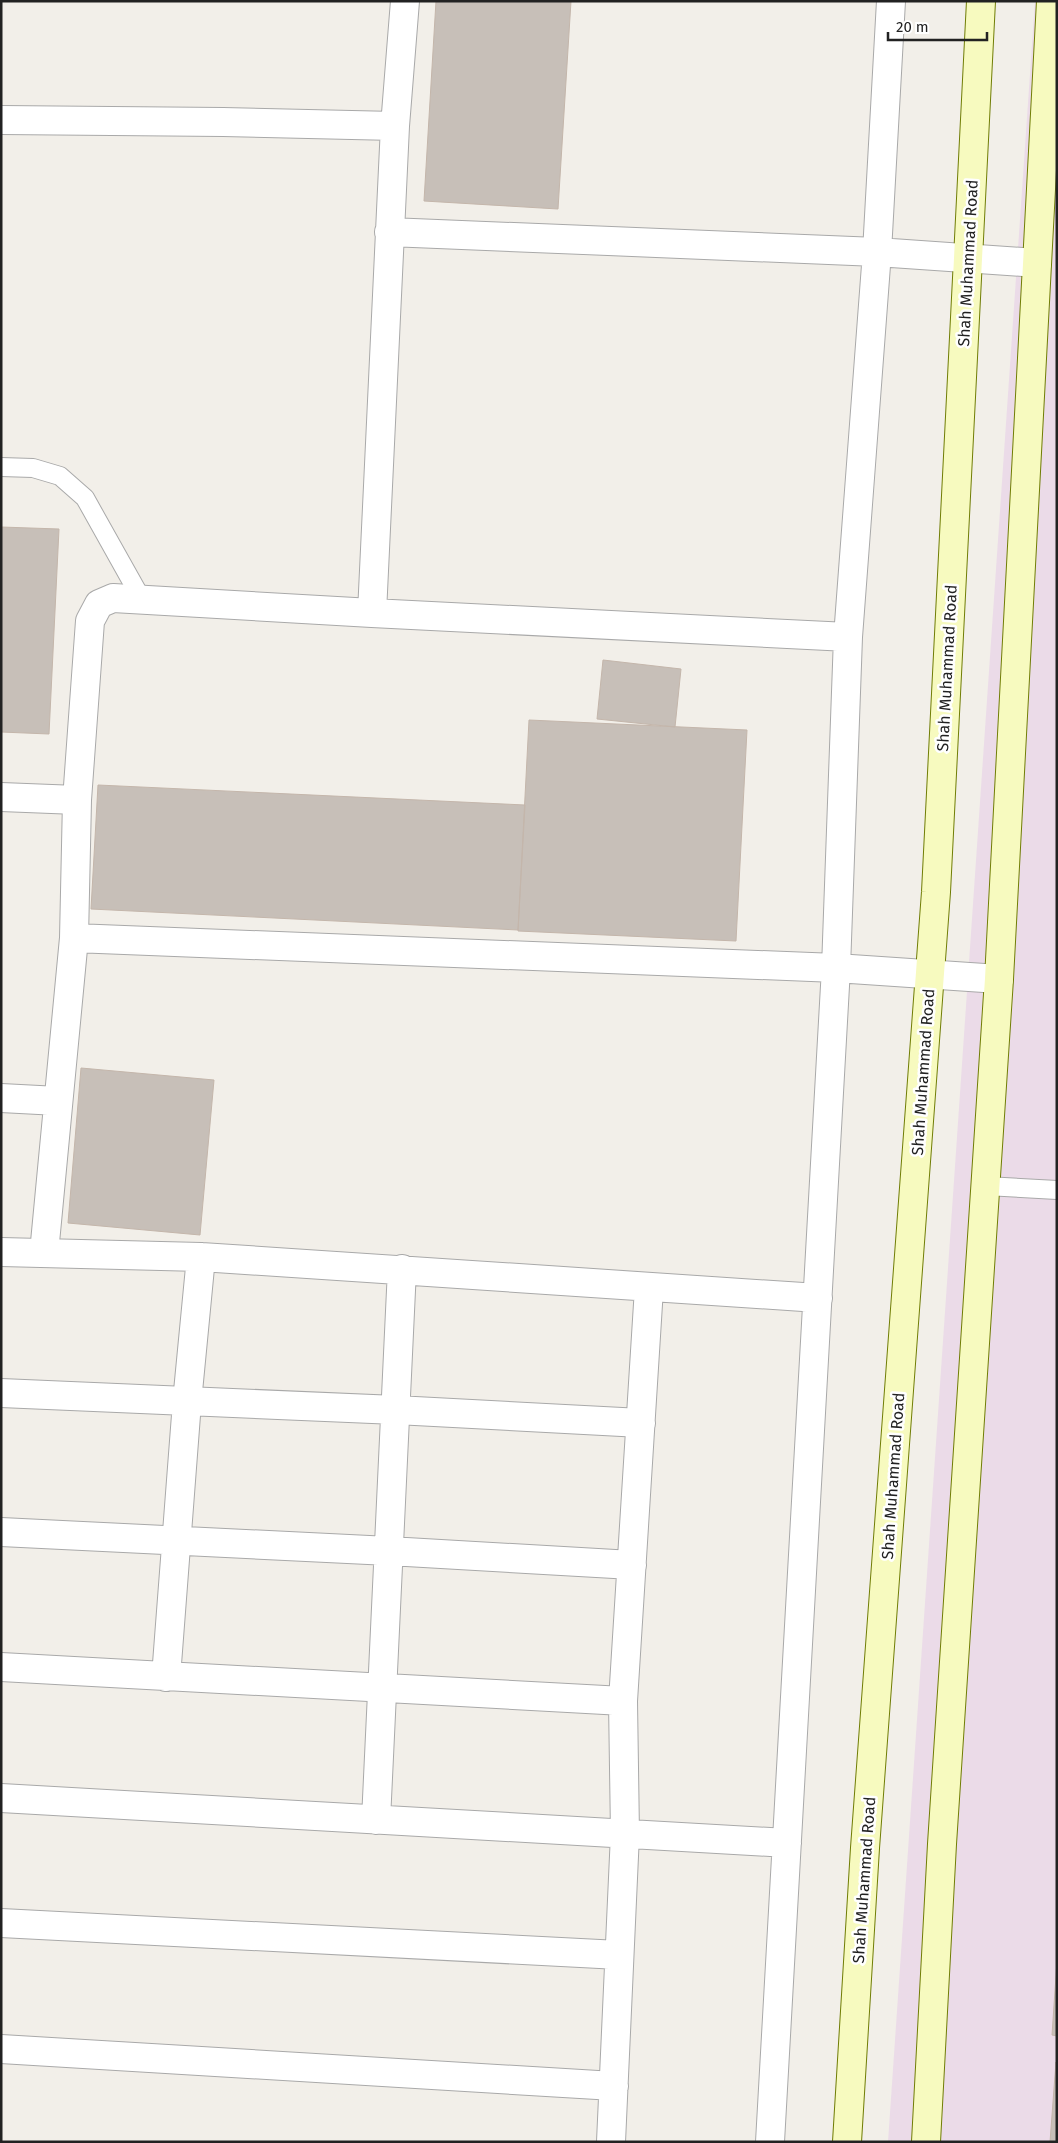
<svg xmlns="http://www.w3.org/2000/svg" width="1058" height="2143" viewBox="0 0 1058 2143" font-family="'Fira Sans',sans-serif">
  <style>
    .industrial { fill: #ebdbe8 }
    .building { fill: #c7bfb8; stroke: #c4b6ab }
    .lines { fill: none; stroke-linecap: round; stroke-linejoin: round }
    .lane-casing { stroke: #a9a9a9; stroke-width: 20 }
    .street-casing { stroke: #a9a9a9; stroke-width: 30 }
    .secondary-casing { stroke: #707d05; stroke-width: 30 }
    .lane { stroke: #fff; stroke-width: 18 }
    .street { stroke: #fff; stroke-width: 28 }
    .secondary { stroke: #f7fabf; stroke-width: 28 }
    .labels { text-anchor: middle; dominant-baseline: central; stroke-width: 5; stroke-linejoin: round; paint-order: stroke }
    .street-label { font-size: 16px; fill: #222; stroke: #fff }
  </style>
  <rect width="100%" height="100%" fill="#f2efe9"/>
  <!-- industrial -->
  <path class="industrial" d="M1035,1H1057V2142H888Z"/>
  <!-- building -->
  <path class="building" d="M436,1H571L558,209L424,201Z
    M1,527L59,529L49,734L1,732Z
    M603,660L681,669L675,727L597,719Z
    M529,720L747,730L736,941L518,931Z
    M98,785L525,805L518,930L91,909Z
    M81,1068L214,1080L200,1235L68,1223Z
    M1057,1961V2036L1052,2035Z
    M1056,2062L1057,2142H1050Z"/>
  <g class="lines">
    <defs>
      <path id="lane" d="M1,467L33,468L60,476L85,498L141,598
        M986,1186L1057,1190"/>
      <path id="street" d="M1,120L223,122L395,126
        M389,232L877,252L1037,263
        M372,613L395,126L405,1
        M1,797L77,800
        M74,938L77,800L90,621L99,604L113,598L372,613L848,637
        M1,1098L58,1101
        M1,1252L201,1257L818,1298
        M44,1253L74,938L836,968L999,979
        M1,1393L396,1410L641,1423
        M1,1532L389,1551L632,1565
        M1,1667L623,1701
        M166,1677L187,1402L201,1257
        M1,1798L787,1843
        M376,1820L402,1269
        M1,1923L619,1955
        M1,2049L614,2086
        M611,2142L625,1834L623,1701L649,1288
        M770,2142L836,968L848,637L877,252L891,1"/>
      <path id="secondary" d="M847,2142L865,1848L936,892L981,1
        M926,2142L942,1844L999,979L1051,1"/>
    </defs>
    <!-- lane casing -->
    <use href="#lane" class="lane-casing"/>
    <!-- street casing -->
    <use href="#street" class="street-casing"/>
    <!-- secondary casing -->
    <use href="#secondary" class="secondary-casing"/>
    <!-- lane -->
    <use href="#lane" class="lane"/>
    <!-- street -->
    <use href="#street" class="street"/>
    <!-- secondary -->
    <use href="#secondary" class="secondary"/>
  </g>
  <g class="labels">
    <!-- street labels -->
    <g class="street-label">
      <text transform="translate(968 263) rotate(-87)">Shah Muhammad Road</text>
      <text transform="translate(947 668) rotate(-87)">Shah Muhammad Road</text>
      <text transform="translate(923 1072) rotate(-86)">Shah Muhammad Road</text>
      <text transform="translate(893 1476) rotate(-86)">Shah Muhammad Road</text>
      <text transform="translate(864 1880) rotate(-86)">Shah Muhammad Road</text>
    </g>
  </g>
  <!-- border -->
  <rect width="1058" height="2143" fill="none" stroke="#222222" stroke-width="5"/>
  <!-- scale -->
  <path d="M888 32v8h99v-8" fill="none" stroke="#222222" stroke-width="2.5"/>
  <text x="896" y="32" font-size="15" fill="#222222" stroke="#ffffff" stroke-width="4" paint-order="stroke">20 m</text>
</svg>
